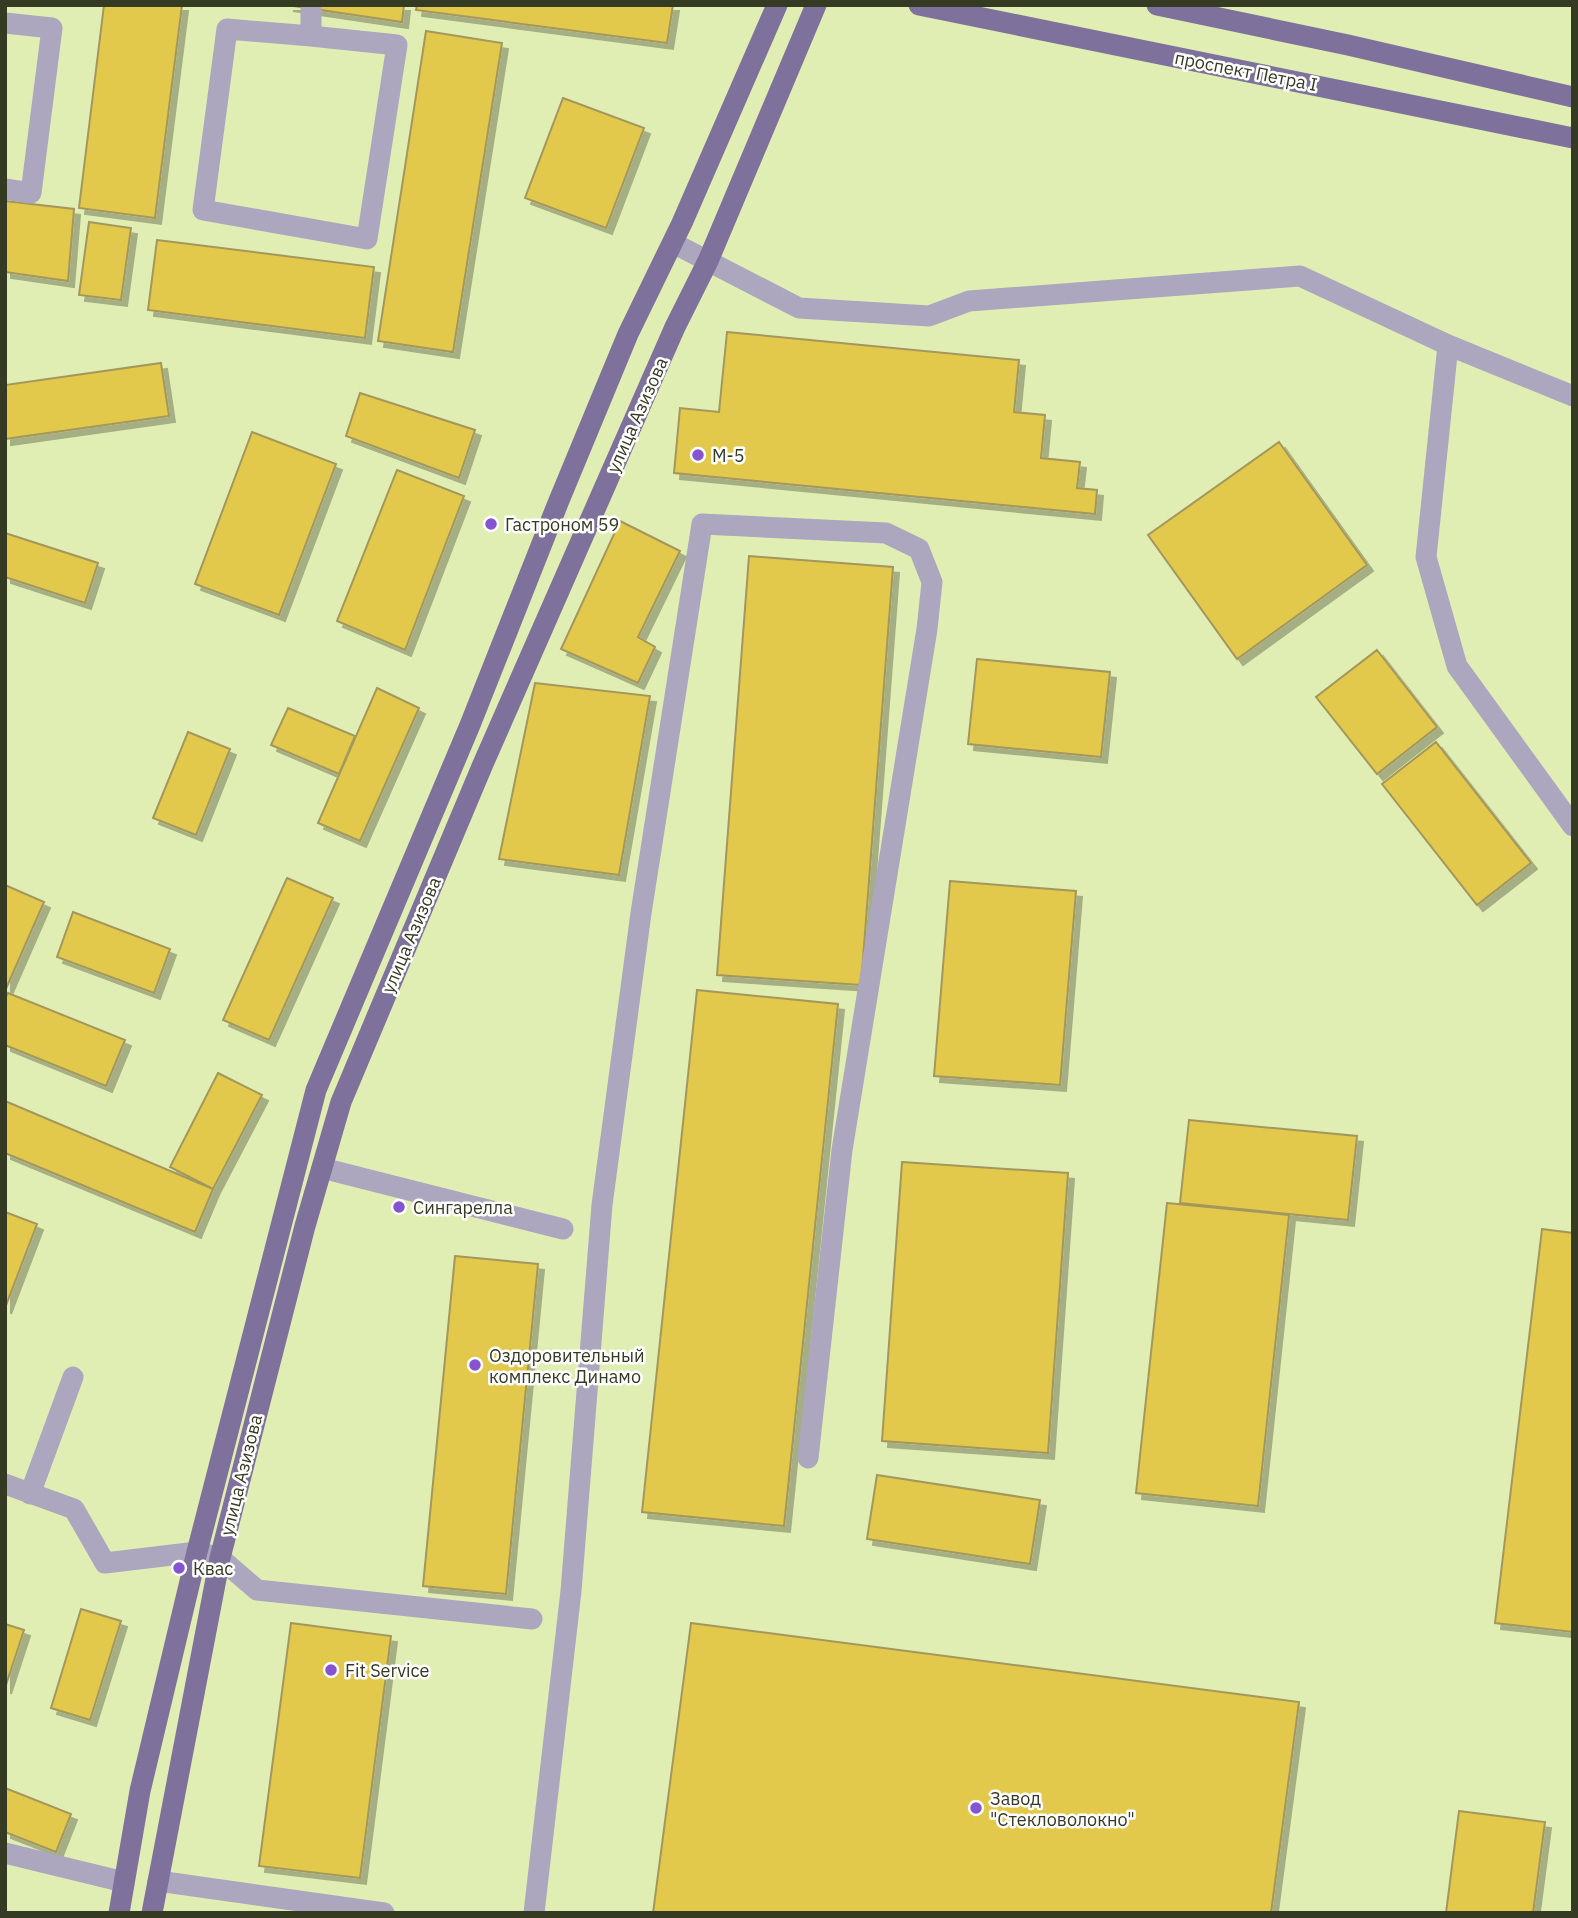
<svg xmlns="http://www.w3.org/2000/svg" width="1578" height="1918" viewBox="0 0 1578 1918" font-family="'IBM Plex Sans',sans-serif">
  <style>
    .building { fill: #e2c94b; stroke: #a3975d; stroke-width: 2; filter: url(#shadow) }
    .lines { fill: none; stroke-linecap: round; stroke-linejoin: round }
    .minor { stroke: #ada6bf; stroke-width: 21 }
    .major { stroke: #7e719c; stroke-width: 21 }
    .poi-dot { fill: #8455ce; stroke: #fff; stroke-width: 2.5 }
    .labels { text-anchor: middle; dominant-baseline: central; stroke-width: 5; stroke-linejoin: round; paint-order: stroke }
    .street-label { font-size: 18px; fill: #353a23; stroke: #fff }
    .poi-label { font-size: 18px; fill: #353a23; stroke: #fff; text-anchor: start }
  </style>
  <defs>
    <filter id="shadow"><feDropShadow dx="6" dy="6" stdDeviation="0" flood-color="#0004"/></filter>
  </defs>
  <rect width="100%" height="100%" fill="#e1eeb3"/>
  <!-- building -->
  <path class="building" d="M104,5H182L155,218L79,208Z
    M287,5H404L402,22Z
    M417,5H673L667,43L416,10Z
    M426,31L502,43L453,352L378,341Z
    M563,98L644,128L606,228L525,198Z
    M5,201L74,209L68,281L5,272Z
    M89,222L131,228L121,300L79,295Z
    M157,240L374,267L365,338L148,310Z
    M727,332L1019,360L1014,412L1045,415L1041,458L1080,462L1077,488L1097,490L1095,514L674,473L680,408L719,412Z
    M161,363L169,416L5,439V385Z
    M360,393L475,430L459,478L346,436Z
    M252,432L336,464L279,615L195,584Z
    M1279,442L1367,565L1237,659L1148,535Z
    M397,470L464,496L405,650L337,621Z
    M620,521L680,551L638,637L655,647L638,683L561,649Z
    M5,533L98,563L85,603L5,577Z
    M749,556L893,567L861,985L717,975Z
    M1377,650L1437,727L1377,774L1316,697Z
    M977,659L1110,672L1101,757L968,744Z
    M535,683L650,696L619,875L499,859Z
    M377,688L419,708L360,841L318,823Z
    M288,708L355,736L339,774L271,745Z
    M188,732L230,749L196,835L153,818Z
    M1436,742L1531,863L1477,905L1382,784Z
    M287,878L333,898L269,1040L223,1020Z
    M950,881L1076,891L1060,1085L934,1076Z
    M5,885L44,902L5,991Z
    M73,912L170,949L154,993L57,957Z
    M697,990L838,1004L784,1526L642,1512Z
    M8,993L125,1040L106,1086L5,1045V998Z
    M218,1073L262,1095L213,1189L170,1167Z
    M5,1101L213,1189L195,1232L5,1153Z
    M1189,1120L1357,1136L1348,1220L1180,1203Z
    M902,1162L1068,1173L1048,1453L882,1441Z
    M1167,1203L1289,1215L1258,1506L1136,1493Z
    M5,1212L37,1224L5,1308Z
    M1542,1229L1573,1233V1632L1495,1623Z
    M455,1256L538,1264L506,1594L423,1586Z
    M877,1475L1040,1500L1030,1564L867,1539Z
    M81,1609L121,1621L90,1720L51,1708Z
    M291,1623L391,1636L360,1878L259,1866Z
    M691,1623L1299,1702L1271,1913H653Z
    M5,1624L24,1630L5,1688Z
    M5,1788L71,1814L56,1852L5,1832Z
    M1459,1811L1545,1822L1533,1913H1446Z"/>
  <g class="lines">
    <!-- minor -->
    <path class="minor" d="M5,23L52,28L31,193L5,189
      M311,36L227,29L203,210L367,239L397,45L311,36V9
      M673,243L799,308L929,316L969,301L1300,276L1448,345L1573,396
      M1448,345L1426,557L1457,666L1573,826
      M322,1168L563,1229
      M5,1484L74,1509L105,1563L197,1552L220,1558L257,1590L532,1619
      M30,1494L73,1377
      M5,1853L124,1882
      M158,1881L384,1913
      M534,1913L571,1591L602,1205L641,913L702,524L886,533L919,549L932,582L927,629L842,1150L808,1458"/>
    <!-- major -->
    <path class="major" d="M919,5L1573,138
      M1157,5L1348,45L1573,97
      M119,1913L140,1791L197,1552L316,1090L470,725L558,503L628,334L682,223L777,5
      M152,1913L220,1558L305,1226L341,1102L483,764L675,327L708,261L816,5"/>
  </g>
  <!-- markers -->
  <g class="poi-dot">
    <circle cx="698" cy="455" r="7"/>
    <circle cx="491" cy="524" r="7"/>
    <circle cx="399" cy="1207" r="7"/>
    <circle cx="475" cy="1365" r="7"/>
    <circle cx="179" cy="1568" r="7"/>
    <circle cx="331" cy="1670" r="7"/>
    <circle cx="976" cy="1808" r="7"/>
  </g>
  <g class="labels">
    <!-- street labels -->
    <g class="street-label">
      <text transform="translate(1246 71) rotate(11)">проспект Петра I</text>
      <text transform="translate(637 415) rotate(-66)">улица Азизова</text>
      <text transform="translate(411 935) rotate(-67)">улица Азизова</text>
      <text transform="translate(241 1475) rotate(-76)">улица Азизова</text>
    </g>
    <!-- poi labels -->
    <g class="poi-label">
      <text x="712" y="455">М-5</text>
      <text x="505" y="524">Гастроном 59</text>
      <text x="413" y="1207">Сингарелла</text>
      <text x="489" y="1355">Оздоровительный<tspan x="489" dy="21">комплекс Динамо</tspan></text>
      <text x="193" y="1568">Квас</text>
      <text x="345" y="1670">Fit Service</text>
      <text x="990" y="1798">Завод<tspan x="990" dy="21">"Стекловолокно"</tspan></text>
    </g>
  </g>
  <!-- border -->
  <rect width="1578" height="1918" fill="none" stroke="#353a23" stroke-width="14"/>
</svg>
